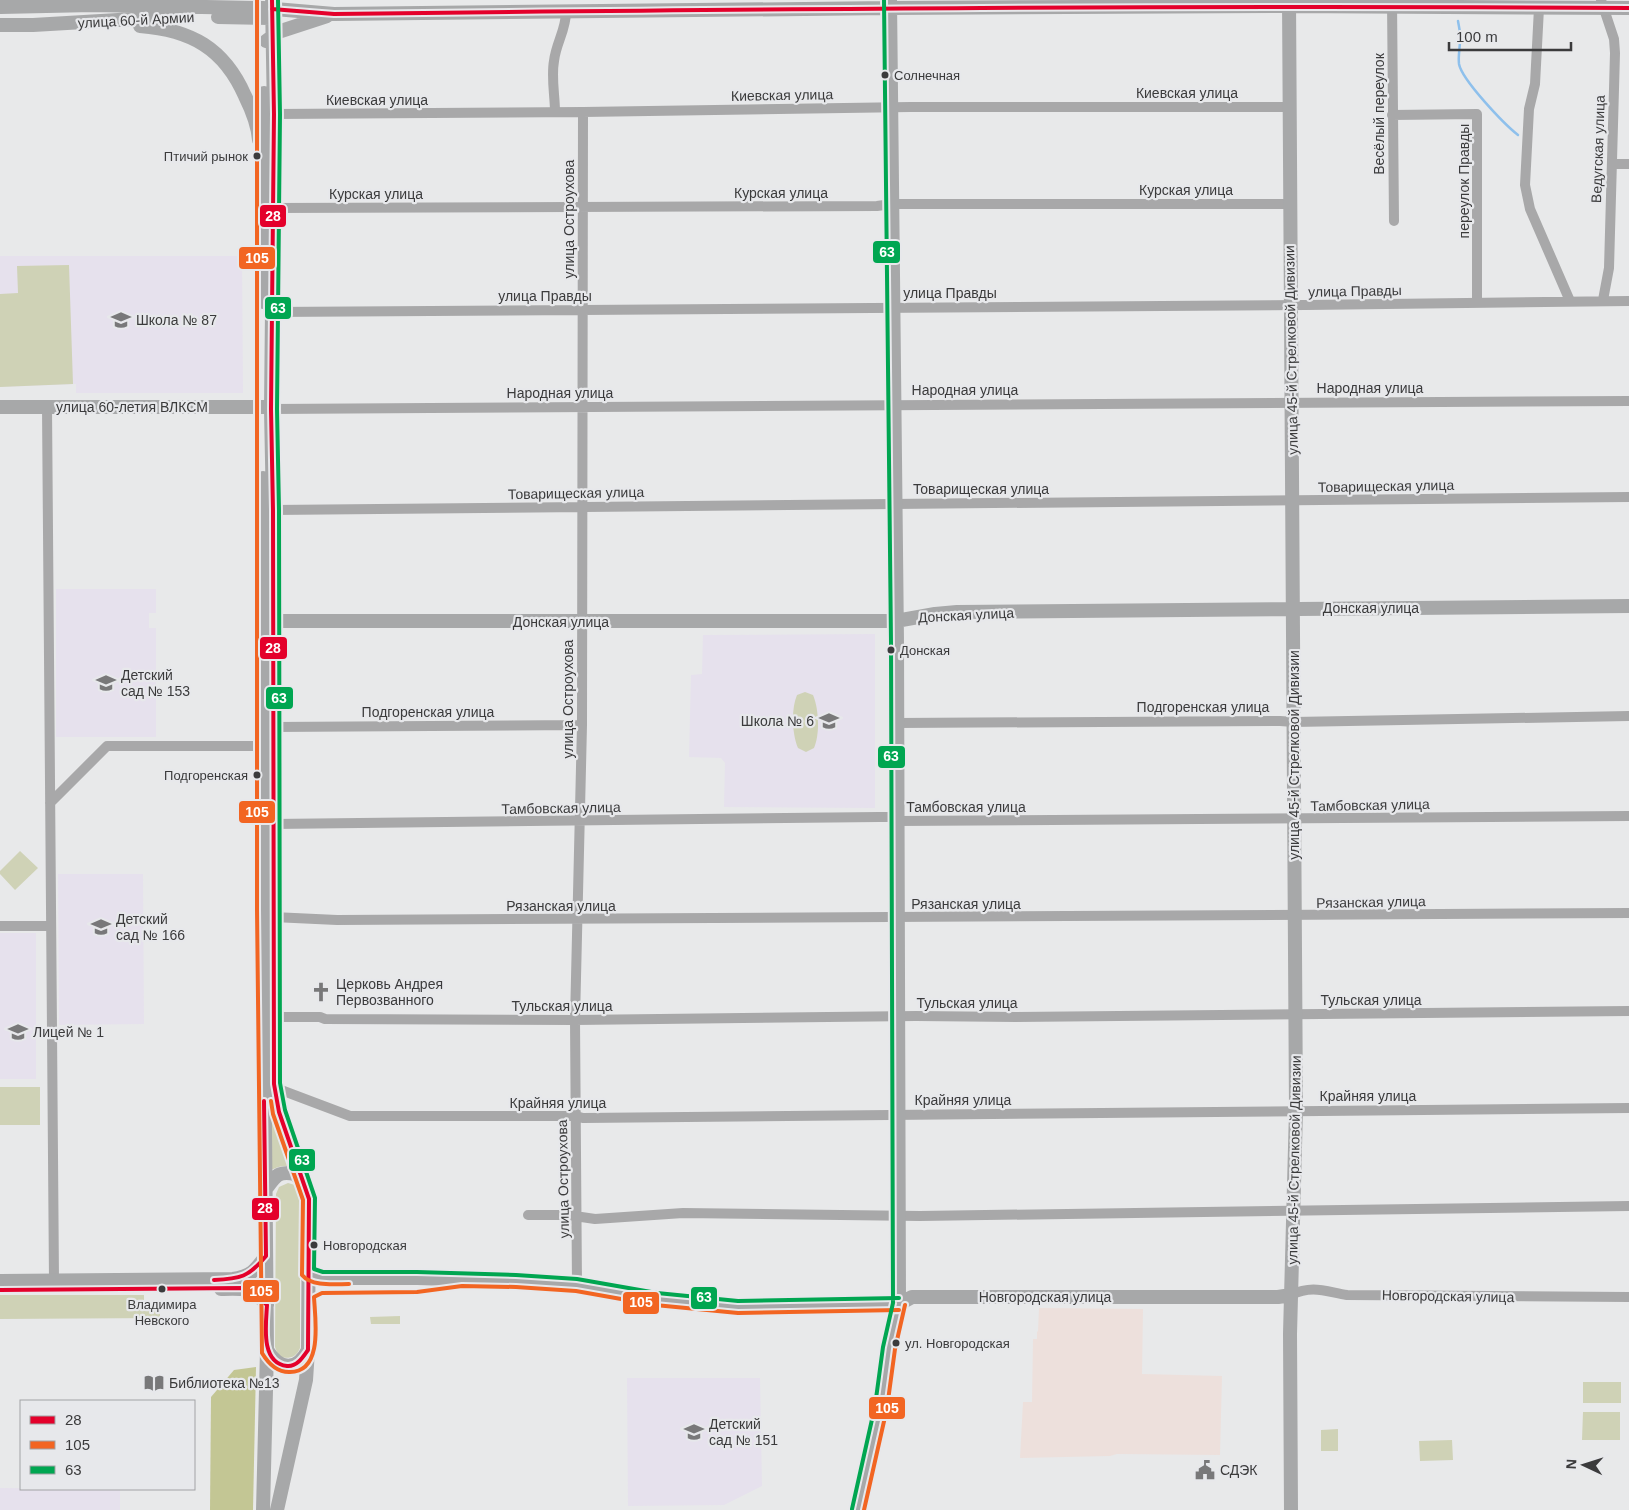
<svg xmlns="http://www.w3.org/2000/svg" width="1629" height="1510" viewBox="0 0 1629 1510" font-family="Helvetica,sans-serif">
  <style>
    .commercial { fill: #ede0dc }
    .education { fill: #e6e1ed }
    .green { fill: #cfd2b6 }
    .forest { fill: #c3c694 }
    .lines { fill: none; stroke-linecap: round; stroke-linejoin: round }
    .stream { stroke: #8ec0ec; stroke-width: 2.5 }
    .street { stroke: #a8a8a9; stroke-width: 10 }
    .secondary { stroke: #a7a8a9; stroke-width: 14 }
    .bus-1-casing { stroke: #e7e8eb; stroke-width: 8 }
    .bus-2-casing { stroke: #e7e8eb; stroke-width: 8 }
    .bus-3-casing { stroke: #e7e8eb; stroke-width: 8 }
    .bus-1 { stroke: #e4002b; stroke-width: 4 }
    .bus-2 { stroke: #f26522; stroke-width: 4 }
    .bus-3 { stroke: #00a651; stroke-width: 4 }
    .bus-dot { fill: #3b3b3c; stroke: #e7e8eb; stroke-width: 2 }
    .labels { text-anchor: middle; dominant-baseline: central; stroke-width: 4.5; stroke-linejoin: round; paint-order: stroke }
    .bus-label { font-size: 13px; fill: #3b3b3c; stroke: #e7e8eb; text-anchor: start }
    .street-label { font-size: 14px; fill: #3b3b3c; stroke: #e7e8eb }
    .poi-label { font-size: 14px; fill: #3b3b3c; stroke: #e7e8eb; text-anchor: start }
    .line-badge { stroke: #e7e8eb; stroke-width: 2 }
    .badge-label { font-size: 14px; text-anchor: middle; font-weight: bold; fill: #fff }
  </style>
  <rect width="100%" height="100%" fill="#e8e9ea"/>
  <!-- commercial -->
  <path class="commercial" d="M1039,1308L1143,1309L1142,1374L1222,1376L1220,1455L1117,1454L1110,1456L1020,1458L1023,1402H1032L1033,1339H1037V1332L1038,1331Z"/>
  <!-- education -->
  <path class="education" d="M0,256H242L243,393H76V384L0,387Z
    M56,589H156V613H149V628H156V737H56Z
    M875,634V808L724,807L725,763L721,758L689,757L691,675L702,674L703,635Z
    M58,874H143L144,1024L59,1025Z
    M0,933H36V1079H0Z
    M627,1378H760L762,1486L724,1505L628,1506Z
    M0,1488L120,1489V1510H0Z"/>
  <!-- green -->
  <path class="green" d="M69,265L73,384L0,387V294L18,293L17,266Z
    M805,692L813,695C819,709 820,734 814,748L806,752L798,748C792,734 791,709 797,695Z
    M20,851L38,868L15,890L0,874V871Z
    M0,1087H40V1125H0Z
    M271,1117L292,1168C284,1165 279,1166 271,1170Z
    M288,1183L295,1185L300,1194V1348C296,1358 289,1359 279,1357L275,1347L276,1194L279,1187Z
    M0,1295H144V1311H160V1318L0,1319Z
    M400,1316V1324H371L370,1317Z
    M1583,1382H1621V1403H1583Z
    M1583,1412H1620V1440H1582Z
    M1338,1429V1451H1321V1430Z
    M1452,1440L1453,1460L1420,1461L1419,1441Z"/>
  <!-- forest -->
  <path class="forest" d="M256,1367L253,1510H210L211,1397L234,1370Z"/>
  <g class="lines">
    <!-- stream -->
    <path class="stream" d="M1458,21C1459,27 1461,34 1460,40C1460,49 1458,55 1459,64C1462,80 1504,124 1518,135"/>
    <!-- street -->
    <path class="street" d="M1601,0L1614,39L1615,53L1609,268L1603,300
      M1392,1L1394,221
      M1539,8L1535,84L1529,109L1525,185L1530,209L1570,301
      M555,112C555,96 551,77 554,61C556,43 566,30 566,12
      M274,114L583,112L910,107H1290
      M1392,115L1477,114V303
      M1612,164H1629
      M272,208L877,206L892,204H1290
      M272,312L1306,305L1629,301
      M47,407L54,1281
      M271,409L1629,401
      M273,510L1629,497
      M897,723L1280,721L1294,722L1629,716
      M273,727L582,725
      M50,803L107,746H263
      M273,824L879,817H891L897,821L1629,816
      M273,917L337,920L1629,913
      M0,926H51
      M274,1017H320L325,1019L575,1020L916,1016L1016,1017L1629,1011
      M274,1084L281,1090L350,1116H576L583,1118L1629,1108
      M528,1215H568L595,1219L683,1213L920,1216L1629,1206
      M577,1285L575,1020L582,725L583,112
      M1291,1295C1312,1285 1324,1291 1347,1295L1629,1297"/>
    <!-- secondary -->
    <path class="secondary" d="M1289,0L1296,1110L1290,1334L1291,1510
      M272,2L274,114L271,409L273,510L274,1084L279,1112L309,1199L308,1350L306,1380L277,1510
      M0,7L93,5L263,8L334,14L890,8L1289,6L1629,8
      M218,17L272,18
      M0,25H33L186,16
      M140,26C191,30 224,48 245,96C252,110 258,125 259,140
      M266,41L278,32L327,16
      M263,302L262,218L264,93
      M0,407H264
      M264,621H896L935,614L957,612L1629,606
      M266,1189C276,1175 278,1171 295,1174L302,1182
      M308,1273L322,1278H417L516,1281L577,1285L656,1299L698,1304L738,1307L899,1304L912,1297H1278L1291,1295
      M0,1281L233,1279C251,1276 255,1271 266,1256
      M221,1289C243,1288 252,1287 267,1305
      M267,1350C280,1370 296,1372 308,1350
      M263,1510L267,1350L263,910V478
      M858,1510L881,1407L889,1348L899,1304L897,642L890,0"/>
    <defs>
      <path id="bus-1" d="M272,9L334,14C766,9 1197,5 1629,8
        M214,1280C240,1279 249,1277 266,1256L264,1101
        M0,1290L243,1288L251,1290L267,1305C266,1324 260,1363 287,1366C297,1367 303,1357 308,1350L309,1199L279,1112L274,1084L273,510L271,409L274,114L272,0"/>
      <path id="bus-2" d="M257,0V910L262,1353C268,1363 276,1372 289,1372C324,1373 315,1318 314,1297L322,1293L417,1292L462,1286L516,1287L576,1291L655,1305L738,1313L899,1310
        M271,1101L273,1114L303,1200L302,1275C312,1287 335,1284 349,1284
        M864,1510L887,1408L895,1349L905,1305"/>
      <path id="bus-3" d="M278,0L280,114L277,409L279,510L280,1083L285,1110L315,1198L314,1269L323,1272H417L516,1275L577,1279L657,1293L738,1301L899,1298
        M852,1509L875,1406L883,1347L893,1303L891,642L884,0"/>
    </defs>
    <!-- bus-1 casing -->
    <use href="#bus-1" class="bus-1-casing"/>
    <!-- bus-2 casing -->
    <use href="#bus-2" class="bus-2-casing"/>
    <!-- bus-3 casing -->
    <use href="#bus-3" class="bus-3-casing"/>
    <!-- bus-1 -->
    <use href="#bus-1" class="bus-1"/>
    <!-- bus-2 -->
    <use href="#bus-2" class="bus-2"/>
    <!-- bus-3 -->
    <use href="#bus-3" class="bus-3"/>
  </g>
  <!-- icons -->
  <defs>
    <symbol id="school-bare" viewBox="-9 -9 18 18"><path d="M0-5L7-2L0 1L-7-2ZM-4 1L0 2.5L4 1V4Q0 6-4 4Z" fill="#787879" stroke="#e7e8eb" stroke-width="2.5" paint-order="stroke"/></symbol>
    <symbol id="church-bare" viewBox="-9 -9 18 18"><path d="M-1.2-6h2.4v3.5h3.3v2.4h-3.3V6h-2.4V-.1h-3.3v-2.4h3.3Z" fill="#787879" stroke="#e7e8eb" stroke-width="2.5" paint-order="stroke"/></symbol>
    <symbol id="library-bare" viewBox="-9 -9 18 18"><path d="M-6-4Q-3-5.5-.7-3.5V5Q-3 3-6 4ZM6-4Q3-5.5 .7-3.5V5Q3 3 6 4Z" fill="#787879" stroke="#e7e8eb" stroke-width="2.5" paint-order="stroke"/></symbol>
    <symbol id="civic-bare" viewBox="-9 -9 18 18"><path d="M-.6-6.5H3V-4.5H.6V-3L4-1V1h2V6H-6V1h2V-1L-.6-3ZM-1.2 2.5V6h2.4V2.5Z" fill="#787879" stroke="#e7e8eb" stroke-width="2.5" paint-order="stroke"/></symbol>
  </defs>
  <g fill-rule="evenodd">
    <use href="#school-bare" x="107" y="306" width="28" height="28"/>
    <use href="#school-bare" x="92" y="669" width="28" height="28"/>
    <use href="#school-bare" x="815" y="707" width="28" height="28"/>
    <use href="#school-bare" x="87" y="913" width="28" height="28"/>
    <use href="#church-bare" x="307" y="978" width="28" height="28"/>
    <use href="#school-bare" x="4" y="1018" width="28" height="28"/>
    <use href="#library-bare" x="140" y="1369" width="28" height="28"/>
    <use href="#school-bare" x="680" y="1418" width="28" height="28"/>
    <use href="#civic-bare" x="1191" y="1456" width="28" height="28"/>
  </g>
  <!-- markers -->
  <g class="bus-dot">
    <circle cx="885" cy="75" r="4.5"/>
    <circle cx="257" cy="156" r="4.5"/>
    <circle cx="891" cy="650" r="4.5"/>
    <circle cx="257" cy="775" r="4.5"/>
    <circle cx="314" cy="1245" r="4.5"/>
    <circle cx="162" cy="1289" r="4.5"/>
    <circle cx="896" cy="1343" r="4.5"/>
  </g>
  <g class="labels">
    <!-- bus labels -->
    <g class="bus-label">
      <text x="894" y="75">Солнечная</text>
      <text x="248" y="156" text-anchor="end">Птичий рынок</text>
      <text x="900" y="650">Донская</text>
      <text x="248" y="775" text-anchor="end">Подгоренская</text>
      <text x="323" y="1245">Новгородская</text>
      <text x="162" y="1304" text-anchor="middle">Владимира<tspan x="162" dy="16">Невского</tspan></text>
      <text x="905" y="1343">ул. Новгородская</text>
    </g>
    <!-- street labels -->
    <g class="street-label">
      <text transform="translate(136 20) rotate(-3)">улица 60-й Армии</text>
      <text x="1187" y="93">Киевская улица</text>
      <text transform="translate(782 95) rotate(-1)">Киевская улица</text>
      <text x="377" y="100">Киевская улица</text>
      <text transform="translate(1379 114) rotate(-90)">Весёлый переулок</text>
      <text transform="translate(1598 149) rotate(-88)">Ведугская улица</text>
      <text transform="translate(1464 181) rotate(-90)">переулок Правды</text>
      <text x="1186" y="190">Курская улица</text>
      <text x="781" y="193">Курская улица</text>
      <text x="376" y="194">Курская улица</text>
      <text transform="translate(569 219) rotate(-90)">улица Остроухова</text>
      <text transform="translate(1355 291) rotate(-1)">улица Правды</text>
      <text x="950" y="293">улица Правды</text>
      <text x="545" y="296">улица Правды</text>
      <text transform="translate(1291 350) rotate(-91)">улица 45-й Стрелковой Дивизии</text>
      <text x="1370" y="388">Народная улица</text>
      <text x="965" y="390">Народная улица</text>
      <text x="560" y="393">Народная улица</text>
      <text x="132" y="407">улица 60-летия ВЛКСМ</text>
      <text transform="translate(1386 486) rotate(-1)">Товарищеская улица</text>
      <text x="981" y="489">Товарищеская улица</text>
      <text transform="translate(576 493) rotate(-1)">Товарищеская улица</text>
      <text x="1371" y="608">Донская улица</text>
      <text transform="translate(966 615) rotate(-3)">Донская улица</text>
      <text x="561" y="622">Донская улица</text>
      <text transform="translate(568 699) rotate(-90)">улица Остроухова</text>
      <text x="1203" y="707">Подгоренская улица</text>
      <text x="428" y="712">Подгоренская улица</text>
      <text transform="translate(1294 755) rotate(-90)">улица 45-й Стрелковой Дивизии</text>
      <text transform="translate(1370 805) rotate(-1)">Тамбовская улица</text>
      <text x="966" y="807">Тамбовская улица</text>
      <text transform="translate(561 808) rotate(-1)">Тамбовская улица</text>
      <text transform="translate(1371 902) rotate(-1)">Рязанская улица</text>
      <text x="966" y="904">Рязанская улица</text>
      <text x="561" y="906">Рязанская улица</text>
      <text x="1371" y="1000">Тульская улица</text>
      <text x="967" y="1003">Тульская улица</text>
      <text x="562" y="1006">Тульская улица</text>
      <text x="1368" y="1096">Крайняя улица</text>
      <text x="963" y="1100">Крайняя улица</text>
      <text x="558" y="1103">Крайняя улица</text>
      <text transform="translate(1294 1160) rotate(-89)">улица 45-й Стрелковой Дивизии</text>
      <text transform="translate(563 1179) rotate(-91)">улица Остроухова</text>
      <text transform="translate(1448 1296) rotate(1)">Новгородская улица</text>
      <text x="1045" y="1297">Новгородская улица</text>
    </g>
    <!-- poi labels -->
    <g class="poi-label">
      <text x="136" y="320">Школа № 87</text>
      <text x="121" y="675">Детский<tspan x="121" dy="16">сад № 153</tspan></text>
      <text x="814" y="721" text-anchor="end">Школа № 6</text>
      <text x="116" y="919">Детский<tspan x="116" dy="16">сад № 166</tspan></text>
      <text x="336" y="984">Церковь Андрея<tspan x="336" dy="16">Первозванного</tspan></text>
      <text x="33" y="1032">Лицей № 1</text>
      <text x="169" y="1383">Библиотека №13</text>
      <text x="709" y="1424">Детский<tspan x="709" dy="16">сад № 151</tspan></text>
      <text x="1220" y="1470">СДЭК</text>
    </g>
  </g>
  <g class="line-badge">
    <rect x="259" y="204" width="28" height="24" rx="5" fill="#e4002b"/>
    <rect x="872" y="240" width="29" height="24" rx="5" fill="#00a651"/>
    <rect x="238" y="246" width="38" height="24" rx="5" fill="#f26522"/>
    <rect x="264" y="296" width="28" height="24" rx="5" fill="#00a651"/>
    <rect x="259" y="636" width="29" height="24" rx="5" fill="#e4002b"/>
    <rect x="265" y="686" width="29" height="24" rx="5" fill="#00a651"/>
    <rect x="877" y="745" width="29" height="24" rx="5" fill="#00a651"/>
    <rect x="238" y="800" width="38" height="24" rx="5" fill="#f26522"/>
    <rect x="288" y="1148" width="28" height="24" rx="5" fill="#00a651"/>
    <rect x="251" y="1197" width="29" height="24" rx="5" fill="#e4002b"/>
    <rect x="242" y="1279" width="38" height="24" rx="5" fill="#f26522"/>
    <rect x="690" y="1286" width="28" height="24" rx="5" fill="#00a651"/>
    <rect x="622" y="1291" width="38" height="24" rx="5" fill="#f26522"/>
    <rect x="868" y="1396" width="38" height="24" rx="5" fill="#f26522"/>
  </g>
  <g class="badge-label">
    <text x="273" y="221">28</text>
    <text x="887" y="257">63</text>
    <text x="257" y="263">105</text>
    <text x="278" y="313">63</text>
    <text x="273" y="653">28</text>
    <text x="279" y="703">63</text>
    <text x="891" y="761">63</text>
    <text x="257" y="817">105</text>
    <text x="302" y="1165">63</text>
    <text x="265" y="1213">28</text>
    <text x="261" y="1296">105</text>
    <text x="704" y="1302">63</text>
    <text x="641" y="1307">105</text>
    <text x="887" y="1413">105</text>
  </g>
  <!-- legend -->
  <rect x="20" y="1400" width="175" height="90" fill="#e7e8eb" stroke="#a2a3a5"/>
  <rect x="30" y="1416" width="25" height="8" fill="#e4002b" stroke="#a2a3a5"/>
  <text x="65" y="1425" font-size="15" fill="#3b3b3c">28</text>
  <rect x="30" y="1441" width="25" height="8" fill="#f26522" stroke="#a2a3a5"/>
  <text x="65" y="1450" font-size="15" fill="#3b3b3c">105</text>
  <rect x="30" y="1466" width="25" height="8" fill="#00a651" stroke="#a2a3a5"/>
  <text x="65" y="1475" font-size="15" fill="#3b3b3c">63</text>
  <!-- north arrow -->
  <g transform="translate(1584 1465) rotate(274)" stroke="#e7e8eb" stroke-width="4" paint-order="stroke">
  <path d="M0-4L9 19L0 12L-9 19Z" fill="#3b3b3c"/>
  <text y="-8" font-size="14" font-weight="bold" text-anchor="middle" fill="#3b3b3c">N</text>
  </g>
  <!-- scale -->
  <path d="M1449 42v8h122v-8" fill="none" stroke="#3b3b3c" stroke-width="2.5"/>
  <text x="1456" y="42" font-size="15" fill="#3b3b3c" stroke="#e7e8eb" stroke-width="4" paint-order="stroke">100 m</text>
</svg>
